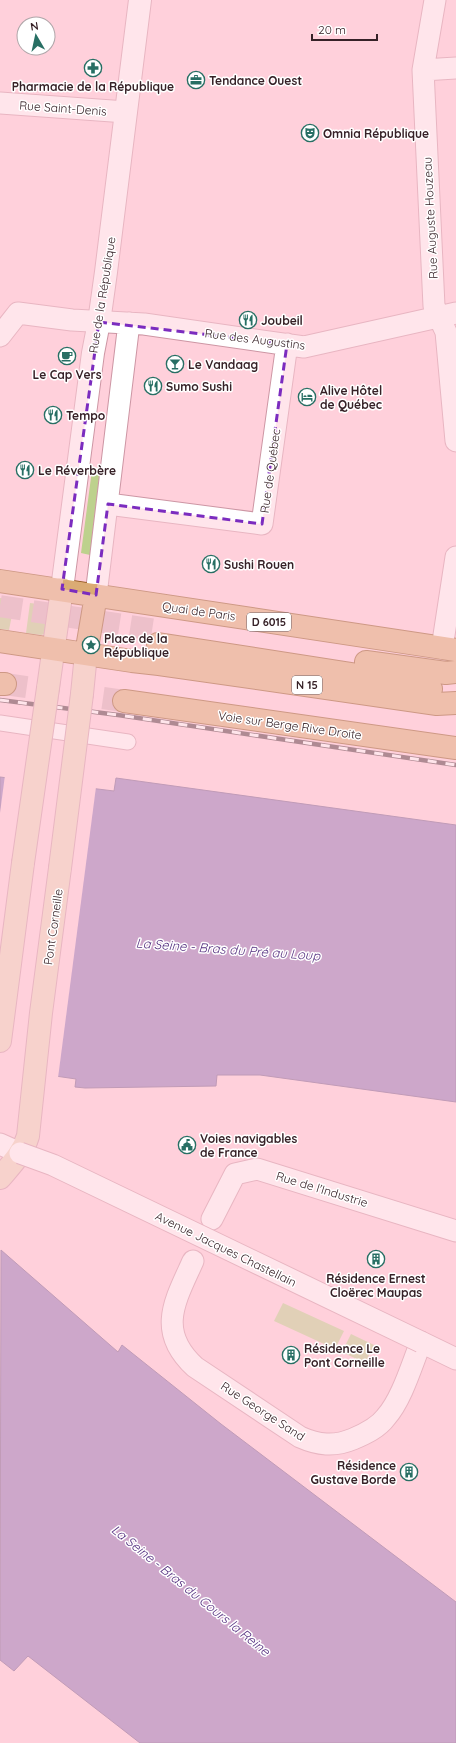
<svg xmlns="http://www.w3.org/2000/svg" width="456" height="1743" viewBox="0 0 456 1743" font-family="Quicksand,sans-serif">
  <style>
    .green { fill: #bdd18d }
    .water { fill: #9076b7; stroke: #755c8c }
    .pier { fill: #ffd0db }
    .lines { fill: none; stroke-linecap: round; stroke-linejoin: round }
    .primary-tunnel { stroke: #d7adb7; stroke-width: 22; stroke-dasharray: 22 11; stroke-linecap: butt }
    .pedestrian-casing { stroke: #cd96a4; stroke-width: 17 }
    .minor-casing { stroke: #cd96a4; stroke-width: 23 }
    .tertiary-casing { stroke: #cd96a4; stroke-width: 24 }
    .secondary-casing { stroke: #cd96a4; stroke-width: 24 }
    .primary-casing { stroke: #92561d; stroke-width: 24 }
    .pedestrian { stroke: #fff; stroke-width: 15 }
    .minor { stroke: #fff; stroke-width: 21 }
    .tertiary { stroke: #fff; stroke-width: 22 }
    .secondary { stroke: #edd5ba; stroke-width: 22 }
    .primary { stroke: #dbab74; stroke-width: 22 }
    .rail-casing { stroke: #4e363c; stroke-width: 4.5 }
    .rail { stroke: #fff; stroke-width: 3; stroke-dasharray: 9; stroke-linecap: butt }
    .minor-bridge-casing { stroke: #cd96a4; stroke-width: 23; stroke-linecap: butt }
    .secondary-bridge-casing { stroke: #cd96a4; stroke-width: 24; stroke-linecap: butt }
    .minor-bridge { stroke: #fff; stroke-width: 21 }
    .secondary-bridge { stroke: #edd5ba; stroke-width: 22 }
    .marked { fill: none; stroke: #7b2cbf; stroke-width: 3; stroke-dasharray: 8 5; stroke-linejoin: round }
    .labels { text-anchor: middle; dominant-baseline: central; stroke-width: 3; stroke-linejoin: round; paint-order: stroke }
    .shield { fill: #fff; stroke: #726468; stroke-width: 1 }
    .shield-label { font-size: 11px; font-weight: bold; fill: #362127 }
    .poi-label { font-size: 12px; font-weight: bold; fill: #362127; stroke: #fff; text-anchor: start }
    .street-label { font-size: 12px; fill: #362127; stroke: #fff }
    .water-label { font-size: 13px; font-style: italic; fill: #563181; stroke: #fff }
  </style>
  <rect width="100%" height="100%" fill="#ffd0db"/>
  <!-- green -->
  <path class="green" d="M92,470L100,471L90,555L81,553Z
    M0,598L15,600L9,630L0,629Z
    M30,603L46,605L48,608L45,634L41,635L26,633Z
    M283,1303L344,1331L335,1349L274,1321Z
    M351,1334L374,1345L365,1363L342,1352Z"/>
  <!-- water -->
  <path class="water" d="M0,777L114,791L116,778L456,825V1102L260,1075H217L216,1086L85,1088L75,1087L76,1079L0,1068Z
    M1,1250L118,1352L122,1345L221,1424L456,1602V1743H140L28,1656L14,1671L0,1660Z"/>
  <!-- pier -->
  <path class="pier" d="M5,775L96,787L58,1078L0,1070V813Z"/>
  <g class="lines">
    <!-- primary-tunnel -->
    <path class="primary-tunnel" d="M0,606L162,631
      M5,684L124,701"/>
    <defs>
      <path id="pedestrian" d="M0,723L128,742"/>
      <path id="minor" d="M435,0L423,70L434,306L446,332L456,441
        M423,70L456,68
        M0,103L126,112
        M0,336L18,313L72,320L144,324L304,347L456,313
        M108,504L262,524L287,344
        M96,595L129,323
        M442,648L456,557
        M0,1144L20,1153
        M212,1219L235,1174L257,1169L456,1231
        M193,1261C175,1301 156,1331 195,1367L300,1437C318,1445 334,1447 353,1439C365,1434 378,1428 386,1417C402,1399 412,1364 421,1342L456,1359"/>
      <path id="tertiary" d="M62,589L93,353L99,322L106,272L140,0"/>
      <path id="secondary" d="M48,688L62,589
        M82,694L86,654
        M0,1041L23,863
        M0,1178C11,1165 23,1153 28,1136L41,1013L60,868"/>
      <path id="primary" d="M0,581L456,650
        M0,641L132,661L159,664L437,704L456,703
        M158,644L390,680L431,689
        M86,654L96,595
        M366,662L446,673L456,672
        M0,684H5
        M124,701L456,748"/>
    </defs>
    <!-- pedestrian casing -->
    <use href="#pedestrian" class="pedestrian-casing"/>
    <!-- minor casing -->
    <use href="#minor" class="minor-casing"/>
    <!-- tertiary casing -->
    <use href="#tertiary" class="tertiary-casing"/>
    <!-- secondary casing -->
    <use href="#secondary" class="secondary-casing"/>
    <!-- primary casing -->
    <use href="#primary" class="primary-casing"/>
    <!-- pedestrian -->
    <use href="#pedestrian" class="pedestrian"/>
    <!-- minor -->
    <use href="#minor" class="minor"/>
    <!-- tertiary -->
    <use href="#tertiary" class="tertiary"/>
    <!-- secondary -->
    <use href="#secondary" class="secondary"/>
    <!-- primary -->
    <use href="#primary" class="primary"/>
    <defs>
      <path id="rail" d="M0,700L118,715L456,765"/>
    </defs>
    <!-- rail casing -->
    <use href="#rail" class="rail-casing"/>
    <!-- rail -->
    <use href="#rail" class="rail"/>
    <defs>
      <path id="minor-bridge" d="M20,1153L53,1165L421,1342"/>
      <path id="secondary-bridge" d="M23,863L48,688
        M60,868L82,694"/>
    </defs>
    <!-- minor-bridge casing -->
    <use href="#minor-bridge" class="minor-bridge-casing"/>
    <!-- secondary-bridge casing -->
    <use href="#secondary-bridge" class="secondary-bridge-casing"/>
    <!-- minor-bridge -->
    <use href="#minor-bridge" class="minor-bridge"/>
    <!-- secondary-bridge -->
    <use href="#secondary-bridge" class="secondary-bridge"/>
  </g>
  <!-- marked area -->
  <path d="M0 0H456V1743H0ZM99,322L287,344L262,524L108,504L96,595L62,589Z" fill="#ffd0db" fill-opacity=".55" fill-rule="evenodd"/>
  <path class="marked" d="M99,322L287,344L262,524L108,504L96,595L62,589Z"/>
  <!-- icons -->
  <defs>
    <symbol id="pharmacy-ring" viewBox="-11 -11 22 22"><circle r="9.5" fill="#fff" stroke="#286f64" stroke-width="1.5"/><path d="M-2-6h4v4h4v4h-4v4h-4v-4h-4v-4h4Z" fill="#286f64"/></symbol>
    <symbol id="office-ring" viewBox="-11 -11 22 22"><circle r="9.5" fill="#fff" stroke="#286f64" stroke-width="1.5"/><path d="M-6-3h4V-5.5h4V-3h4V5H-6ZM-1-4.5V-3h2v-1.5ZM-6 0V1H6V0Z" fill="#286f64"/></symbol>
    <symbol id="theatre-ring" viewBox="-11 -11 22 22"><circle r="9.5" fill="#fff" stroke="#286f64" stroke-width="1.5"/><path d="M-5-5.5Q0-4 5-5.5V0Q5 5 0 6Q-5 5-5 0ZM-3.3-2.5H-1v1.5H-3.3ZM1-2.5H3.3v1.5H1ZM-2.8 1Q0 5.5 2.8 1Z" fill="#286f64"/></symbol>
    <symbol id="restaurant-ring" viewBox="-11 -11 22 22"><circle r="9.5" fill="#fff" stroke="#286f64" stroke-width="1.5"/><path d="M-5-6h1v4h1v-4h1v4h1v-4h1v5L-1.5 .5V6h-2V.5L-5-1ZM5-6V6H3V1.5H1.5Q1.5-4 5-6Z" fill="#286f64"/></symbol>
    <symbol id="cafe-ring" viewBox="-11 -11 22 22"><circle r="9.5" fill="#fff" stroke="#286f64" stroke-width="1.5"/><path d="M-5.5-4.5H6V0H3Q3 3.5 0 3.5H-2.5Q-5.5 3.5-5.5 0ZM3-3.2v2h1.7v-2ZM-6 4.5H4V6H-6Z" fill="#286f64"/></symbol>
    <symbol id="bar-ring" viewBox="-11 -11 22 22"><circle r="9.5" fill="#fff" stroke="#286f64" stroke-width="1.5"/><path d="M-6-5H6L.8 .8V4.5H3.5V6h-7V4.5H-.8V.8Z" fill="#286f64"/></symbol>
    <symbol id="hotel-ring" viewBox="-11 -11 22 22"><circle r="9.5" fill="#fff" stroke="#286f64" stroke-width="1.5"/><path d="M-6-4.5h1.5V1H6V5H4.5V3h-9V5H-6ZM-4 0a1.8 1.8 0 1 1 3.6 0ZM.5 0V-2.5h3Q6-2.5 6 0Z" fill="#286f64"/></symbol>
    <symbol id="sight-ring" viewBox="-11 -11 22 22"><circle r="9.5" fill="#fff" stroke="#286f64" stroke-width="1.5"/><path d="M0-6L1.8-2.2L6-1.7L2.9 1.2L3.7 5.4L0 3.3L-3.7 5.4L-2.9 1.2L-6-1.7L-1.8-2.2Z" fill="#286f64"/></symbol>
    <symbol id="civic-ring" viewBox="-11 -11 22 22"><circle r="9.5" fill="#fff" stroke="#286f64" stroke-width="1.5"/><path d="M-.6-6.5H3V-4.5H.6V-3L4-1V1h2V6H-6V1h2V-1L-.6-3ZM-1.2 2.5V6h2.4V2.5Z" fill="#286f64"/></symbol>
    <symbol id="building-ring" viewBox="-11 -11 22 22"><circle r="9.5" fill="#fff" stroke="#286f64" stroke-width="1.5"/><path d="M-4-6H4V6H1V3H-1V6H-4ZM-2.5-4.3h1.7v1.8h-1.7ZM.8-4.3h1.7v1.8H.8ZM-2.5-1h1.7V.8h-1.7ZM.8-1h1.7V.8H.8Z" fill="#286f64"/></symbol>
  </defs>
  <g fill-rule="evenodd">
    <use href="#pharmacy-ring" x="83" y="58" width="20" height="20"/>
    <use href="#office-ring" x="186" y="70" width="20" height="20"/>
    <use href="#theatre-ring" x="300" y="123" width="20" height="20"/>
    <use href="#restaurant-ring" x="238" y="310" width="20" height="20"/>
    <use href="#cafe-ring" x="57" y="346" width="20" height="20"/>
    <use href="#bar-ring" x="165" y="354" width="20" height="20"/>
    <use href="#restaurant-ring" x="143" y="376" width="20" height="20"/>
    <use href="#hotel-ring" x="297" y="387" width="20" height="20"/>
    <use href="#restaurant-ring" x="43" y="405" width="20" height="20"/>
    <use href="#restaurant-ring" x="15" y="460" width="20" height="20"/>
    <use href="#restaurant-ring" x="201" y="554" width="20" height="20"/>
    <use href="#sight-ring" x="81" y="635" width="20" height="20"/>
    <use href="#civic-ring" x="177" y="1135" width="20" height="20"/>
    <use href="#building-ring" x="366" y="1249" width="20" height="20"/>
    <use href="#building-ring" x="281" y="1345" width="20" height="20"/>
    <use href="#building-ring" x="399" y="1462" width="20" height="20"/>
  </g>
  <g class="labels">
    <!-- shield labels -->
    <g class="shield">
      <rect x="247" y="613" width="44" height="18" rx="3"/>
      <rect x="292" y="676" width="30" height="18" rx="3"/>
    </g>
    <g class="shield-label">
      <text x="269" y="622">D 6015</text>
      <text x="307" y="685">N 15</text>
    </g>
    <!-- poi labels -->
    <g class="poi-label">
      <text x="209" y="80">Tendance Ouest</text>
      <text x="93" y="86" text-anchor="middle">Pharmacie de la République</text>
      <text x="323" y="133">Omnia République</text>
      <text x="261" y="320">Joubeil</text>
      <text x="188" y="364">Le Vandaag</text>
      <text x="67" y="374" text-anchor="middle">Le Cap Vers</text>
      <text x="166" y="386">Sumo Sushi</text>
      <text x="320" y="390">Alive Hôtel<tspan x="320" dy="14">de Québec</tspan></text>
      <text x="66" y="415">Tempo</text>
      <text x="38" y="470">Le Réverbère</text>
      <text x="224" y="564">Sushi Rouen</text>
      <text x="104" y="638">Place de la<tspan x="104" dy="14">République</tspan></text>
      <text x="200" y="1138">Voies navigables<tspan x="200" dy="14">de France</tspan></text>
      <text x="376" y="1278" text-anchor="middle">Résidence Ernest<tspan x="376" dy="14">Cloërec Maupas</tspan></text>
      <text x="304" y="1348">Résidence Le<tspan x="304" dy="14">Pont Corneille</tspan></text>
      <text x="396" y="1465" text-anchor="end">Résidence<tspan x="396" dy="14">Gustave Borde</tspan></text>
    </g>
    <!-- street labels -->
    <g class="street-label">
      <text transform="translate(63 108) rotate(4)">Rue Saint-Denis</text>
      <text transform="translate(430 218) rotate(-93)">Rue Auguste Houzeau</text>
      <text transform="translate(102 295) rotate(-81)">Rue de la République</text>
      <text transform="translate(255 339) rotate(7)">Rue des Augustins</text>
      <text transform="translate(270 471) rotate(-82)">Rue de Québec</text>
      <text transform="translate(199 611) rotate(8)">Quai de Paris</text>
      <text transform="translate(290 725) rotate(8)">Voie sur Berge Rive Droite</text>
      <text transform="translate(53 927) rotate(-82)">Pont Corneille</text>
      <text transform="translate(322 1189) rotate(17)">Rue de l'Industrie</text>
      <text transform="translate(226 1249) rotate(26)">Avenue Jacques Chastellain</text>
      <text transform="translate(263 1411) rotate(33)">Rue George Sand</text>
    </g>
    <!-- water labels -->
    <g class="water-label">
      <text transform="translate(228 949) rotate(4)">La Seine - Bras du Pré au Loup</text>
      <text transform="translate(191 1590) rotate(39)">La Seine - Bras du Cours la Reine</text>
    </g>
  </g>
  <!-- north arrow -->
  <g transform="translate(36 36) rotate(351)"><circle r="19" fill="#ffffff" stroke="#afa6a9"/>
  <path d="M0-3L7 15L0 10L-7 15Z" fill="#286f64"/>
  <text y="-6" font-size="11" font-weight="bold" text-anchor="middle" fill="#362127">N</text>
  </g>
  <!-- scale -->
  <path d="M312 34v6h65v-6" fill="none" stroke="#362127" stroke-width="2"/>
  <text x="318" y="34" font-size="12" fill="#362127" stroke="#ffffff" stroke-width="3" paint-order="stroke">20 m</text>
</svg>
